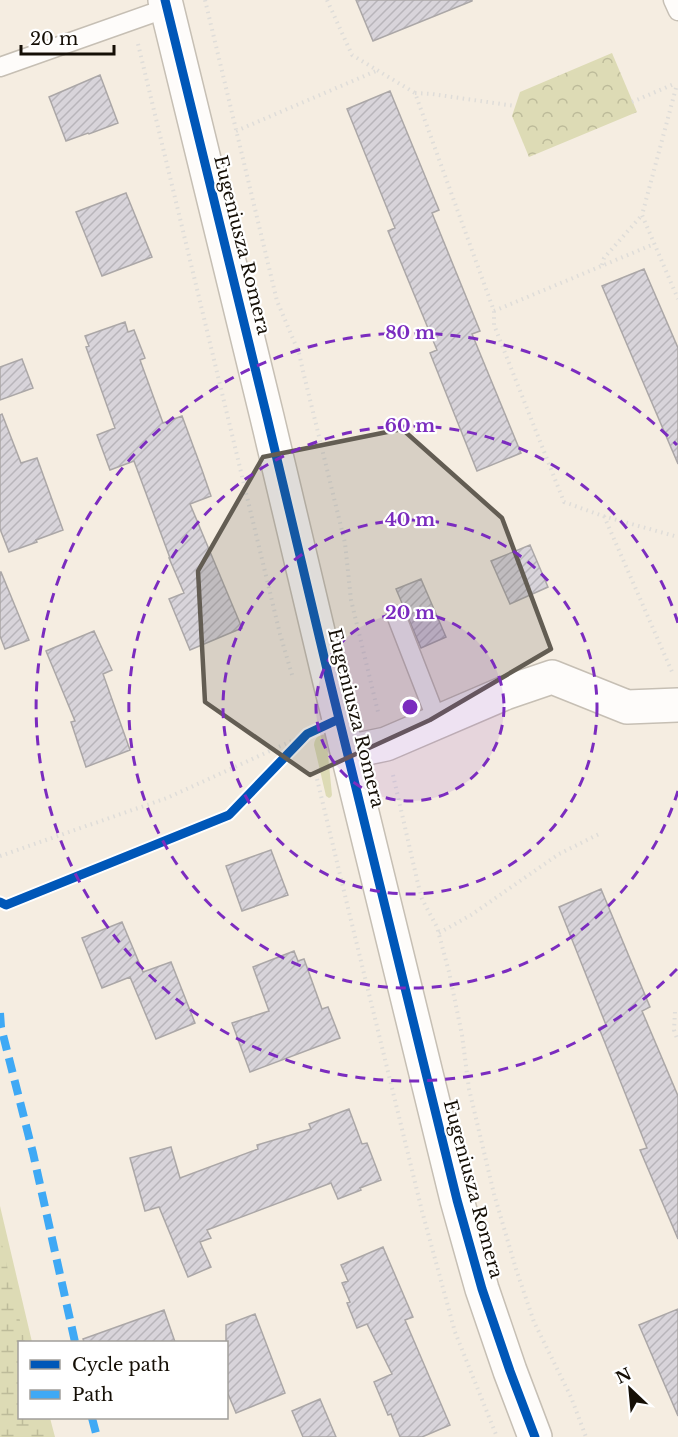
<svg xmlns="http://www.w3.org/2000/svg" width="678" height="1437" viewBox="0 0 678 1437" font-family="'Libre Baskerville',serif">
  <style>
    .grass { fill: #dddbb5 }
    .wetland { fill: url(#wetland-marsh) }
    .park { fill: url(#park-crowns) }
    .building { fill: url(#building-hatch); stroke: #aba7a7; stroke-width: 1.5 }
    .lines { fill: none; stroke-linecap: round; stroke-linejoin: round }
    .service-casing { stroke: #c6bfb4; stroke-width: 21 }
    .minor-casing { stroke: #c6bfb4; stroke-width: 36 }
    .tertiary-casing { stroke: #c6bfb4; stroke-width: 36 }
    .path { stroke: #dfddd9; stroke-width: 4; stroke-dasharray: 1.5 4.5; stroke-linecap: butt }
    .service { stroke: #fefcfa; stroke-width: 18 }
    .minor { stroke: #fefcfa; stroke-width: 33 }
    .tertiary { stroke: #fefcfa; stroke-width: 33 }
    .quiet { stroke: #3fa9f5; stroke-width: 8; stroke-dasharray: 15 8; stroke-linecap: butt }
    .cycleway-casing { stroke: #fff; stroke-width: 13 }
    .cycleway { stroke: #0057b8; stroke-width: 9 }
    .marked { fill: #635d53; fill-opacity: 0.2; stroke: #635d53; stroke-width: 4.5; stroke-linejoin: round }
    .ring { fill: none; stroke: #7b2cbf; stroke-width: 3; stroke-dasharray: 10 8 }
    .labels { text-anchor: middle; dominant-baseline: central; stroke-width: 4.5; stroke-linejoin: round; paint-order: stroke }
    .street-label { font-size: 18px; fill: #150f06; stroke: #fff }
    .centre { fill: #7b2cbf; stroke: #fff; stroke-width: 3 }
    .ring-label { font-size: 18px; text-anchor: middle; font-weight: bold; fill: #7b2cbf; stroke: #fff; stroke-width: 4.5; stroke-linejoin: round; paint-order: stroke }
  </style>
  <defs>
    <pattern id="wetland-marsh" width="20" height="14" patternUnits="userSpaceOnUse" patternTransform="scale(1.5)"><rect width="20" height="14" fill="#dddbb5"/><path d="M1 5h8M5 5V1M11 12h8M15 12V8" fill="none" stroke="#bdbb9a"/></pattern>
    <pattern id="park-crowns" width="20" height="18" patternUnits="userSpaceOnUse" patternTransform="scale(1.5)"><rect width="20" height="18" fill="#dddbb5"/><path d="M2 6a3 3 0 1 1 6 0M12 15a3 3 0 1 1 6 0" fill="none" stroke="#bdbb9a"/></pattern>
    <pattern id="building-hatch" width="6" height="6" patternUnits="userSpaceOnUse" patternTransform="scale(1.5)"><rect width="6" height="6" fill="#d8d4da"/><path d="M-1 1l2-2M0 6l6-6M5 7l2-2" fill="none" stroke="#b8b5ba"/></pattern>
  </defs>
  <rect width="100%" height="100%" fill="#f5ede1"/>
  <!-- grass -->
  <path class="grass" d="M326,734L332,795L331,797L329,798L326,796L314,745C315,737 318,736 326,734Z
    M0,1206L32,1342H20V1418H50L55,1437H0Z"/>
  <!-- wetland -->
  <path class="wetland" d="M0,1236L25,1342H20V1418H42L47,1437H0Z"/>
  <!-- park -->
  <path class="park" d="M612,53L637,112L529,157L512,116L520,92Z"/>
  <!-- building -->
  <path class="building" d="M356,0H472V1L373,41Z
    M100,75L118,123L89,134L88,133L66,141L49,97Z
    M390,91L439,210L432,213L480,331L472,334L521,453L477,471L430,353L437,350L388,231L395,228L347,109Z
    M126,193L152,257L102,276L76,212Z
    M644,269L678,348V464L602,286Z
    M125,322L128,332L134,330L145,358L140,360L163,423L182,416L202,470L211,496L190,504L242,628L190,650L169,599L184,593L169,558H170L134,461L110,470L97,435L115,428L86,347L89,346L85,336Z
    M22,359L33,388L0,400V367Z
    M2,414L21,463L37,458L63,530L36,540L37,542L9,552L0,529V415Z
    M530,545L548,587L510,604L491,561Z
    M0,572H1L29,640L5,649L0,636Z
    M421,579L446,637L421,648L396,589Z
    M94,631L112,670L103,674L130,750L86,767L71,722L75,721L46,651Z
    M271,850L288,895L242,911L226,866Z
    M601,889L650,1007L642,1011L678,1096V1239L640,1150L647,1148L599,1028L606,1025L559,907Z
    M122,922L143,972L171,962L195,1023L156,1039L130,977L102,988L82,938Z
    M294,951L298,961L304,959L322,1009L328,1007L340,1038L250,1072L232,1023L269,1011L253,967Z
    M349,1109L362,1144L367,1143L381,1180L360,1188L361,1190L338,1199L331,1183L207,1230L211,1238L200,1242L211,1267L188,1277L159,1207L145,1211L130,1158L171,1147L180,1178L258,1149L257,1145L311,1129L309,1124Z
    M383,1247L413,1317L405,1320L450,1425L422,1437H400L391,1414L388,1415L374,1382L392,1374L367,1324L357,1328L347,1303L350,1302L342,1283L348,1281L341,1265Z
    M678,1309V1416L639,1325Z
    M164,1310L175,1342H84L83,1339Z
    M255,1314L285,1393L236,1413L226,1389V1325Z
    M320,1399L336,1437H303L292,1411Z"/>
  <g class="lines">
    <defs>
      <path id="service" d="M673,0L678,11
        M0,67L167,8
        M396,615L438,723"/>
      <path id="minor" d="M348,752L386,744L505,693L552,677L627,707L678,705"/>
      <path id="tertiary" d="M165,0L267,417L330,682L457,1200L482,1289L510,1371L535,1437"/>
    </defs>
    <!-- service casing -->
    <use href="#service" class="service-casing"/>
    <!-- minor casing -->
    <use href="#minor" class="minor-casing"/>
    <!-- tertiary casing -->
    <use href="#tertiary" class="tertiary-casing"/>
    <!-- path -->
    <path class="path" d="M205,0L277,301L299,353L303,371L345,543L351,600L378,712
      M327,0L352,55L415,93L494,311V325L564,502L603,516L678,537
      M138,44L280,634L293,678
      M676,88L642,215L678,299
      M415,93L432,94L515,106
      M632,102L674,84
      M236,131L376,71
      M602,265L604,258L642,215
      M494,311L654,244
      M604,516L673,674
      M393,775L418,884L422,899L437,927L449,972L462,1035L469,1089L494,1194L516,1269L534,1322L571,1397L586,1437
      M317,779L349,912L422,1211L455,1332L497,1437
      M0,856L167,798L307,734
      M439,933L471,915L559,854L599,834
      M675,1012L674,1030L678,1041"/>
    <!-- service -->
    <use href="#service" class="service"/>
    <!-- minor -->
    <use href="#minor" class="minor"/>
    <!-- tertiary -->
    <use href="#tertiary" class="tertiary"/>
    <!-- quiet -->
    <path class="quiet" d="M0,1013L1,1027L33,1153L75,1342
      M92,1418L97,1437"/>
    <defs>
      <path id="cycleway" d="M165,0L267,417L330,682L457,1200L482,1289L510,1371L535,1437
        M0,902L6,905L229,815L307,734L339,719"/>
    </defs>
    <!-- cycleway casing -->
    <use href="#cycleway" class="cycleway-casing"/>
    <!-- cycleway -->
    <use href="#cycleway" class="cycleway"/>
  </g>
  <!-- marked area -->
  <path class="marked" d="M402,429L502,518L551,649L430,720L310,775L205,702L198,571L263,457Z"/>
  <!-- distance rings -->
  <circle cx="410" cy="707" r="94" fill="#7b2cbf" fill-opacity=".12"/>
  <g class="ring">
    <circle cx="410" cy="707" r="94"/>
    <circle cx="410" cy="707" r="187"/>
    <path d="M678 791A281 281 0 1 1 678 623"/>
    <path d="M677 969A374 374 0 1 1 677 445"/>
  </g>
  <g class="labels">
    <!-- street labels -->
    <g class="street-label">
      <text transform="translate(242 245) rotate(76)">Eugeniusza Romera</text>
      <text transform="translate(356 718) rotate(76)">Eugeniusza Romera</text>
      <text transform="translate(473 1189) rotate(75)">Eugeniusza Romera</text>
    </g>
  </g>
  <circle cx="410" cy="707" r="9" class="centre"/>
  <g class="ring-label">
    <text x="410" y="339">80 m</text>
    <text x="410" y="432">60 m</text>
    <text x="410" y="526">40 m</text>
    <text x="410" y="619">20 m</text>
  </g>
  <!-- legend -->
  <rect x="18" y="1341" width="210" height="78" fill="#ffffff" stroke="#a19f9b" stroke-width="1.5"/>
  <rect x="30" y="1360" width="30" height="9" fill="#0057b8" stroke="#a19f9b" stroke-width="1.5"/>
  <text x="72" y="1371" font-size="18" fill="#150f06">Cycle path</text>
  <rect x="30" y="1390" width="30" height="9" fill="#3fa9f5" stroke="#a19f9b" stroke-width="1.5"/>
  <text x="72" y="1401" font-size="18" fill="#150f06">Path</text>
  <!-- north arrow -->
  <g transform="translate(630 1389) rotate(334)" stroke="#ffffff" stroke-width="4.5" paint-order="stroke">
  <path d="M0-4.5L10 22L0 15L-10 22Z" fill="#150f06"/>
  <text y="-9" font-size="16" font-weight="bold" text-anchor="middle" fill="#150f06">N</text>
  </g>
  <!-- scale -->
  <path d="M21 45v9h93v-9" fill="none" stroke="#150f06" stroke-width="3"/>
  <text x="30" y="45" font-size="18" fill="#150f06" stroke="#ffffff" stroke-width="4.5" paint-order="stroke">20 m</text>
</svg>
